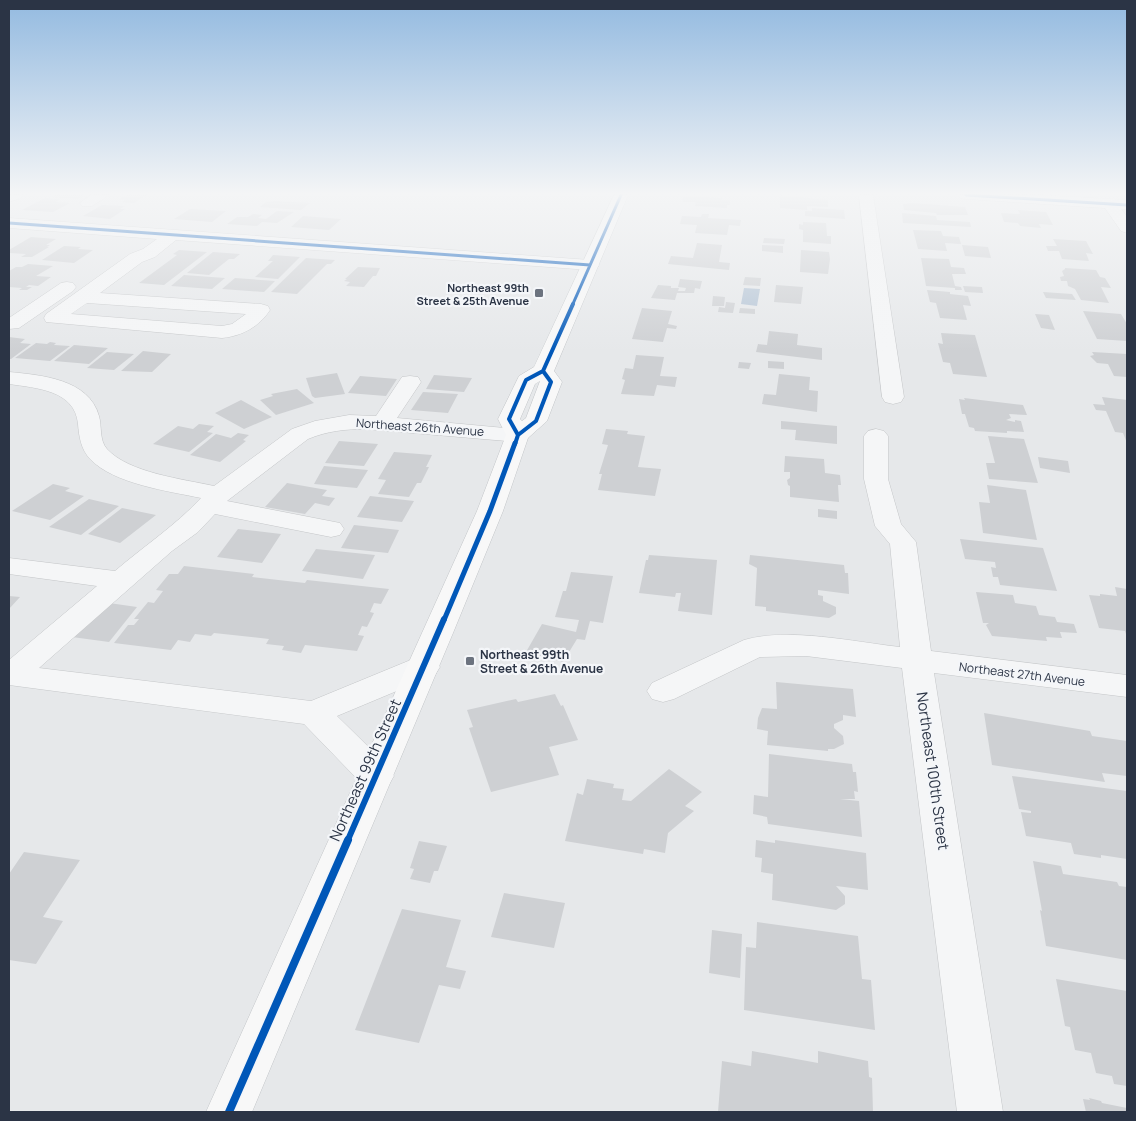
<svg xmlns="http://www.w3.org/2000/svg" width="1136" height="1121" viewBox="0 0 1136 1121" font-family="Manrope,sans-serif">
  <style>
    .water { fill: #b4c4d5 }
    .building { fill: #ced0d3 }
    .lines { fill: none; stroke-linecap: round; stroke-linejoin: round }
    .minor-casing { stroke: #c4c6c8; stroke-width: 1 }
    .major-casing { stroke: #c2c5c8; stroke-width: 1 }
    .minor { fill: #f5f6f7; fill-rule: evenodd }
    .major { fill: #f8f8f8; fill-rule: evenodd }
    .cycleway-far4-casing { stroke: #f4f6f9; stroke-width: 5 }
    .cycleway-far3-casing { stroke: #f4f6f9; stroke-width: 6 }
    .cycleway-far2-casing { stroke: #f4f6f9; stroke-width: 8 }
    .cycleway-far1-casing { stroke: #f4f6f9; stroke-width: 9 }
    .cycleway-casing { stroke: #f4f6f9; stroke-width: 11 }
    .cycleway-far4 { stroke: #0057b8; stroke-width: 3 }
    .cycleway-far3 { stroke: #0057b8; stroke-width: 4 }
    .cycleway-far2 { stroke: #0057b8; stroke-width: 5 }
    .cycleway-far1 { stroke: #0057b8; stroke-width: 6 }
    .cycleway { stroke: #0057b8; stroke-width: 8 }
    .poi-dot { fill: #6c737f; stroke: #f4f6f9; stroke-width: 2 }
    .labels { text-anchor: middle; dominant-baseline: central; stroke-width: 4.5; stroke-linejoin: round; paint-order: stroke }
    .far-poi-label { font-size: 11px; font-weight: bold; fill: #2b3445; stroke: #f4f6f9; text-anchor: end }
    .street-label { font-size: 12px; fill: #2b3445; stroke: #f4f6f9 }
    .poi-label { font-size: 12px; font-weight: bold; fill: #2b3445; stroke: #f4f6f9; text-anchor: start }
    .near-street-label { font-size: 15px; fill: #2b3445; stroke: #f4f6f9 }
  </style>
  <rect width="100%" height="100%" fill="#e6e8ea"/>
  <!-- water -->
  <path class="water" d="M744,288L760,289L757,306L741,304Z"/>
  <!-- building -->
  <path class="building" d="M54,195H84L78,199L51,197Z
    M126,195H147L134,203L122,202L125,200L119,199Z
    M780,195L828,200V207L807,206V210L780,208Z
    M684,196L722,198V200H730V205H727V208L695,206L696,202H682Z
    M45,198L60,199L56,202L70,203L53,212L22,210Z
    M276,201L310,203L301,210L260,207L266,202Z
    M913,203L965,207L968,215H937L936,213L904,210L903,204Z
    M102,205L125,206L120,209H125L110,219L83,216Z
    M812,208L844,210L845,219L805,216V211H812Z
    M190,209L226,211L212,222L174,219Z
    M1018,210L1046,212L1053,225L1039,224L1041,228L1020,226L1018,223L1004,222L1001,213L1020,214Z
    M277,211L294,212L277,223L262,222L257,226L227,224L237,217H248L253,214L262,215L258,218L266,219Z
    M902,213L936,216L937,220L970,222L971,227L903,223Z
    M702,214H709L708,218L741,220L740,226L729,225L727,235L695,233L697,225L680,224L682,216L701,217Z
    M303,216L341,219L329,230L291,227Z
    M803,222L826,223L827,236H831V244L803,242V230L799,229V224L803,225Z
    M913,230L941,231L943,236L959,237L961,244L945,243L947,251L918,249Z
    M31,237L56,239L46,245H50L47,247H49L32,257H21L26,254L9,253V250Z
    M764,238L785,239L784,244L763,243Z
    M1053,239L1086,241L1093,254L1086,253L1089,261L1062,259L1059,251H1048L1046,246H1057Z
    M697,243L722,245L719,262L730,263L729,270L668,264L671,256L693,258Z
    M762,245L783,246V253L762,251Z
    M962,245L988,247L991,258L965,256Z
    M64,246L81,247L78,249L93,250L74,263L42,260Z
    M179,250L207,252L164,285L139,283L177,255L173,254Z
    M801,250L829,252L830,259L828,274L800,272Z
    M213,252L240,254L234,259H229L209,275L187,273Z
    M273,255L300,257L278,279L255,277L273,261H268Z
    M306,258L335,260L331,264H327L297,294L271,292Z
    M921,258L949,259L951,267L964,268L966,274H952L955,286L961,287L962,290H955V288L926,286Z
    M28,264L53,266L36,276L51,277L38,286L29,285L26,287H32L27,290H19L22,288L9,287V271L16,267H22Z
    M358,267L380,268L376,276H373L364,287L346,286L350,282L344,281L347,279H345Z
    M1065,268L1096,270L1100,277L1105,278L1111,288L1101,287L1109,303L1081,300L1075,289L1068,286L1067,281H1061L1060,277L1064,276L1062,271L1065,269Z
    M184,275L225,278L212,289L171,286Z
    M745,277L761,278L760,286L743,285Z
    M235,278L275,281L264,292L222,289Z
    M680,279L702,281L700,289L695,288L694,293H677L675,300L651,298L658,285L671,286V288H679L678,291H685L686,288L678,287Z
    M776,285L803,287L801,304L774,302Z
    M963,286L982,287L983,293L965,292Z
    M927,290L950,292V294L968,296L971,306L963,305L967,320L940,318L936,303L930,302Z
    M1043,292L1072,294L1076,300L1046,298Z
    M713,296L725,297L724,306H712Z
    M726,302L735,303L733,313L718,312L719,307L725,308Z
    M642,308L672,311L668,324L677,326L676,329L667,328L663,342L632,339Z
    M740,308L755,309V314L739,313Z
    M1083,311L1121,314L1127,324V341L1097,339Z
    M1035,314L1049,315L1055,330L1041,328Z
    M769,331L798,334L797,345L822,348V360L756,352L758,344L767,345Z
    M941,333L975,335L987,377L953,374L950,363L943,362L938,343L943,344Z
    M9,337L25,339L20,343L31,344L11,359H9Z
    M50,342L56,343L54,345L70,346L50,361L15,358L36,343L47,344Z
    M74,345L108,348L89,364L54,361Z
    M143,351L171,354L152,372L121,371Z
    M107,352L134,354L114,370L87,368Z
    M1092,352L1127,354V377L1114,376L1108,364L1097,363L1090,356L1094,355Z
    M636,355L664,357L660,376L677,377L675,387L657,385L654,396L621,394L625,380L622,379L625,368L633,369Z
    M768,361L784,362V369L768,368Z
    M739,362L751,363L749,369L738,368Z
    M337,373L345,394L315,398L312,396L306,378Z
    M779,374L810,377L809,390L818,391L817,412L762,404L764,394L776,395Z
    M434,375L472,378L464,392L426,389Z
    M360,376L397,379L386,396L348,393Z
    M297,389L314,403L276,415L260,400L273,396L271,394Z
    M423,392L458,394L448,413L411,410Z
    M1102,397L1127,400V443L1123,433L1115,432L1106,411L1096,410L1093,404L1105,405Z
    M964,398L1023,405L1027,415L1009,414L1011,418L1006,420L1015,422V420L1021,421L1024,432L1007,431V433L975,431L974,428L969,427L965,414H962L959,399L965,400Z
    M241,400L272,417L244,429L215,413Z
    M781,421L837,426V444L795,440L796,430L781,429Z
    M199,424L214,426L207,432L213,433L189,452L153,444L178,426L193,429Z
    M606,429L628,431L627,434L645,436L638,467L661,469L655,496L598,490L602,474H599L608,445L602,444Z
    M238,433L249,435L243,440L246,441L220,462L190,455L216,434L231,438Z
    M988,436L1024,439L1038,483L989,479L986,463H995Z
    M339,441L378,444L364,466L325,463Z
    M394,452L432,455L426,467H429L421,483H417L409,497L378,494L386,480L378,479Z
    M785,456L824,459L825,473L840,475L841,485H838L839,502L790,497V486L788,485L787,480L790,478V472H784Z
    M1038,457L1068,461L1070,473L1040,468Z
    M324,466L368,470L357,488L314,484Z
    M287,483L327,490L322,496L335,498L329,506L315,503L305,514L265,507Z
    M53,484L70,488L65,491L84,496L50,520L12,511Z
    M987,485L1026,490L1037,540L983,533L979,502L990,503Z
    M370,496L414,501L402,522L357,517Z
    M89,499L119,506L81,535L49,527Z
    M122,508L156,515L120,543L88,534Z
    M818,509L837,511V519L818,517Z
    M354,525L399,530L388,553L341,548Z
    M238,529L281,534L262,563L217,557Z
    M960,539L1043,548L1057,591L1000,585L998,577H993L991,567L996,568L995,562L965,559Z
    M316,549L375,555L363,579L302,571Z
    M649,555L717,560L712,615L678,611L681,593H676L675,597L639,593L646,560H648Z
    M750,555L844,565L845,573H848L849,594L818,590V595L823,596V601L836,607V614L829,618L766,611V607L755,606L757,568L749,564Z
    M184,566L254,574L252,577L305,583L307,580L389,589L381,604L374,603L370,612L374,613L367,627L362,626L358,635L364,636L357,651L305,645L301,653L282,650L284,646L266,644L269,639L214,633L211,636L195,634L190,642L178,640L171,650L114,643L128,625H134L139,619H134L148,602L154,603L163,591L156,590L169,574H178Z
    M571,572L613,576L603,623L590,621L585,640L577,639L563,662L526,652L542,624L576,632L579,620L555,617L563,591H566Z
    M1115,587L1127,589V637L1125,631L1099,628L1089,595L1100,596V594L1117,596Z
    M976,592L1013,595L1015,603L1036,606L1039,615L1055,617L1057,622L1074,624L1077,633L1060,632L1062,638L1046,637L1047,641L992,636L986,625L989,623H983Z
    M9,596L20,597L9,609Z
    M109,603L137,607L109,642L72,637Z
    M776,682L853,689L856,717L843,715V720L834,724V728L843,736L844,744L834,749H828V751L767,745L768,731L757,729L758,718L762,708L777,709Z
    M555,694L561,706L563,705L578,740L549,747L559,775L491,792L469,728L473,727L467,710L516,699L518,702Z
    M984,713L1090,731L1092,736L1127,741V776L1102,773L1105,782L992,765Z
    M769,754L852,764L853,772H856L858,792L854,791L855,799H840L859,801L862,837L768,824L767,817L753,814L754,795L768,797Z
    M669,769L702,792L685,806L694,811L668,833L665,853L644,849L643,854L565,841L577,793L583,795L587,779L614,784L613,788L624,789L622,800L631,801Z
    M1012,776L1127,791V859L1101,855V858L1074,854L1071,843L1026,836L1021,812L1031,813V811L1019,809Z
    M756,840L775,843V840L866,853L868,890L836,886L845,896V904L836,910L772,900L773,874L761,872L762,858L755,857Z
    M419,841L447,846L438,871H434L430,883L410,879L414,869L410,868Z
    M24,852L80,860L43,917L63,921L36,964L9,960V874Z
    M1033,861L1061,866L1063,874L1117,882L1119,886L1127,887V960L1046,946L1040,910L1042,911Z
    M504,893L565,903L554,948L491,937Z
    M402,909L461,920L446,967L466,971L460,989L439,985L419,1043L355,1030Z
    M757,922L858,936L862,979L871,980L875,1030L744,1010L746,947L756,948Z
    M712,930L742,934L740,978L709,973Z
    M1056,979L1127,991V1086L1114,1084L1112,1076L1096,1073L1091,1053L1075,1050L1070,1027L1065,1026Z
    M752,1051L818,1063V1051L868,1061L869,1077L872,1078L873,1112H718L722,1061L751,1066Z
    M1089,1098L1101,1101L1102,1103L1127,1108V1112H1086L1083,1099L1090,1100Z"/>
  <g class="lines">
    <defs>
      <path id="minor" d="M9,195H23L21,198L9,202Z
        M91,195H109L92,206H82L80,203Z
        M859,195H873L904,397L901,402L893,404L885,402L882,397Z
        M959,195H1038L1127,200V209H1121L1127,217V233L1121,231L1105,208L966,199L961,198Z
        M9,218L590,260L596,261L599,265L596,269L590,270L176,240L155,257L142,262L100,293L261,304L268,306L270,310C259,327 242,336 222,338L46,322L44,318L46,314L130,254L143,249L157,239L9,228ZM87,303L246,314L232,324L222,326L71,314Z
        M67,282L73,283L76,287L73,291L19,328L9,329V318L61,283Z
        M9,372C41,375 89,379 99,416C102,426 99,440 107,449C129,473 183,479 214,486L292,429L315,421L349,415L376,416L402,377L410,376L418,377L421,382L397,418L526,430L530,435L526,440L518,442L366,429C346,429 327,431 308,439L227,501L340,523L344,529L340,535L331,537L215,514L198,532L172,551L39,668L311,701L413,659L424,656L435,659L440,667L435,675L337,716L388,766L394,776L388,786L376,789L364,786L304,724L9,685V660L97,586L9,574V558L115,571C144,546 175,526 201,498C168,491 114,484 90,459C81,449 79,437 78,424C75,390 36,388 9,384Z
        M876,429L884,431L888,436V479L901,524L916,542L931,651L1127,675V697L934,673L1003,1112H957L902,668L806,656L760,657L674,699L663,702L652,699L647,691L652,683L744,640C789,627 854,642 900,647L890,544L875,526L864,479V436L868,431Z"/>
      <path id="major" d="M614,195H628L554,371L562,382L547,421L528,438L503,511L453,633L252,1112H206L477,511L506,435L498,419L519,376L534,367ZM540,381L526,418L522,421L520,419L535,384Z"/>
    </defs>
    <!-- minor casing -->
    <use href="#minor" class="minor-casing"/>
    <!-- major casing -->
    <use href="#major" class="major-casing"/>
    <!-- minor -->
    <use href="#minor" class="minor"/>
    <!-- major -->
    <use href="#major" class="major"/>
    <defs>
      <path id="cycleway-far4" d="M966,195L1127,205
        M9,223L590,265
        M572,306L621,195"/>
      <path id="cycleway-far3" d="M518,435L509,419L526,380L543,371L573,304
        M515,444L518,435L536,421L551,382L543,371"/>
      <path id="cycleway-far2" d="M444,620L490,511L515,443"/>
      <path id="cycleway-far1" d="M347,842L444,619"/>
      <path id="cycleway" d="M229,1112L348,840"/>
    </defs>
    <!-- cycleway-far4 casing -->
    <use href="#cycleway-far4" class="cycleway-far4-casing"/>
    <!-- cycleway-far3 casing -->
    <use href="#cycleway-far3" class="cycleway-far3-casing"/>
    <!-- cycleway-far2 casing -->
    <use href="#cycleway-far2" class="cycleway-far2-casing"/>
    <!-- cycleway-far1 casing -->
    <use href="#cycleway-far1" class="cycleway-far1-casing"/>
    <!-- cycleway casing -->
    <use href="#cycleway" class="cycleway-casing"/>
    <!-- cycleway-far4 -->
    <use href="#cycleway-far4" class="cycleway-far4"/>
    <!-- cycleway-far3 -->
    <use href="#cycleway-far3" class="cycleway-far3"/>
    <!-- cycleway-far2 -->
    <use href="#cycleway-far2" class="cycleway-far2"/>
    <!-- cycleway-far1 -->
    <use href="#cycleway-far1" class="cycleway-far1"/>
    <!-- cycleway -->
    <use href="#cycleway" class="cycleway"/>
  </g>
  <!-- sky -->
  <linearGradient id="sky" x2="0" y2="1"><stop stop-color="#93bae0"/><stop offset="0.55" stop-color="#f4f5f6"/><stop offset="1" stop-color="#f4f5f6" stop-opacity="0"/></linearGradient>
  <rect width="1136" height="352" fill="url(#sky)"/>
  <!-- markers -->
  <g class="poi-dot">
    <rect x="534" y="288" width="10" height="10" rx="2.5"/>
    <rect x="465" y="656" width="10" height="10" rx="2.5"/>
  </g>
  <g class="labels">
    <!-- far-poi labels -->
    <g class="far-poi-label">
      <text x="529" y="287">Northeast 99th<tspan x="529" dy="13">Street &amp; 25th Avenue</tspan></text>
    </g>
    <!-- street labels -->
    <g class="street-label">
      <text transform="translate(420 427) rotate(4)">Northeast 26th Avenue</text>
      <text transform="translate(1022 674) rotate(7)">Northeast 27th Avenue</text>
    </g>
    <!-- poi labels -->
    <g class="poi-label">
      <text x="480" y="654">Northeast 99th<tspan x="480" dy="14">Street &amp; 26th Avenue</tspan></text>
    </g>
    <!-- near-street labels -->
    <g class="near-street-label">
      <text transform="translate(365 770) rotate(-66)">Northeast 99th Street</text>
      <text transform="translate(933 771) rotate(82)">Northeast 100th Street</text>
    </g>
  </g>
  <!-- border -->
  <rect width="1136" height="1121" fill="none" stroke="#2b3445" stroke-width="20"/>
</svg>
